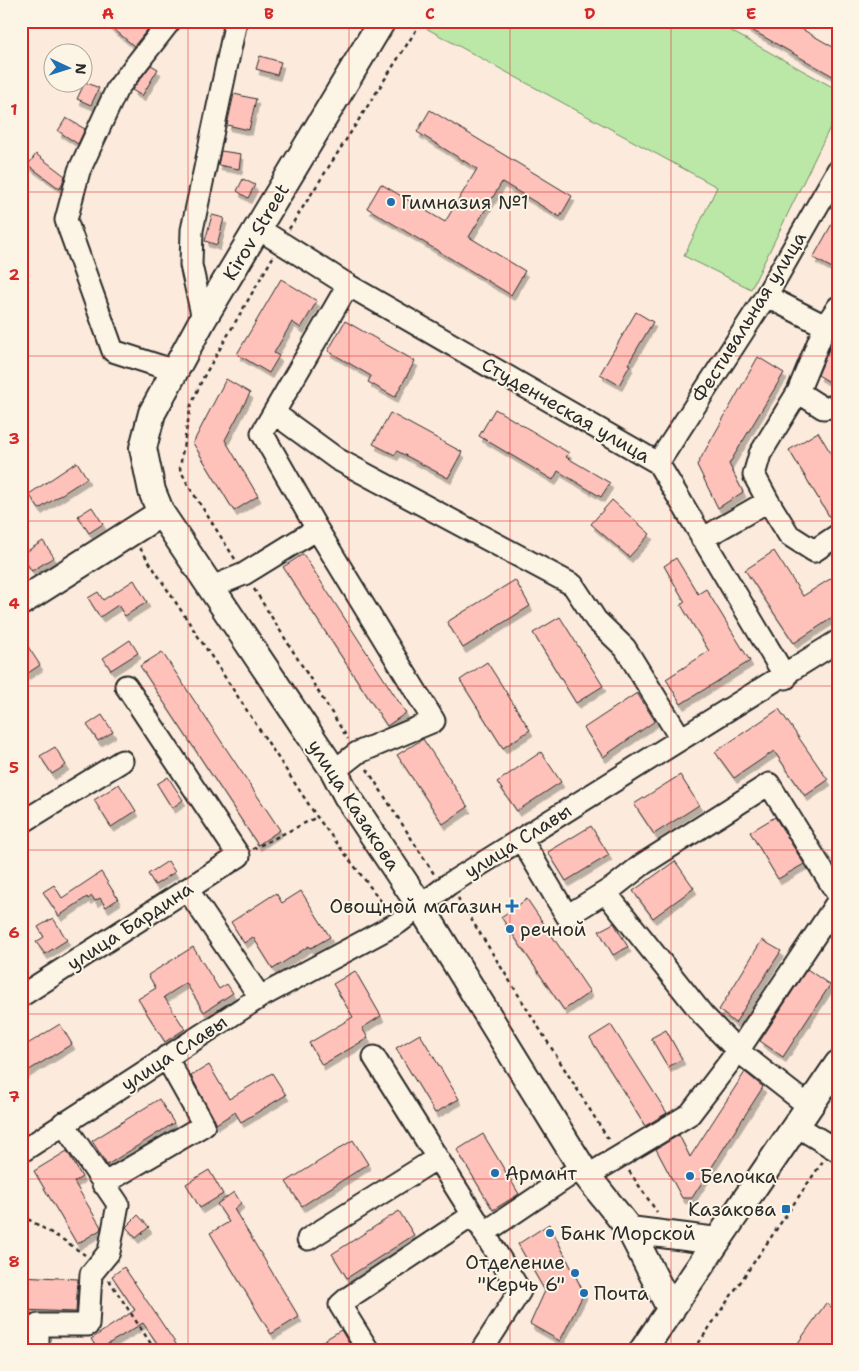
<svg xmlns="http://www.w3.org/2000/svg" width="859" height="1371" viewBox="0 0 859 1371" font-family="'Shantell Sans',sans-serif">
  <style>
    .green { fill: #bbe8a6; stroke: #738a68 }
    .building { fill: #fec2ba; stroke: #2b2b2b; filter: url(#shadow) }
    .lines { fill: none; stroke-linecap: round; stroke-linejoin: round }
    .minor-casing { stroke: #2b2b2b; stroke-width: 25 }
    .major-casing { stroke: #2b2b2b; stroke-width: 30 }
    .path { stroke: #2b2b2b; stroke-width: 2.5; stroke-dasharray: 4 4; stroke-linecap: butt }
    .minor { stroke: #fcf5e5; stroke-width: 21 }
    .major { stroke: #fcf5e5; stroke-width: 26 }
    .grid { fill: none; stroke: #d62828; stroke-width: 1; stroke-opacity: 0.55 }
    .poi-dot { fill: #1f6fb2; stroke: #fcf5e5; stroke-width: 2 }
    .labels { text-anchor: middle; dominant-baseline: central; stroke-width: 4; stroke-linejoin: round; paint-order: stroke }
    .poi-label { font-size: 19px; fill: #2b2b2b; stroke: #fcf5e5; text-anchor: start }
    .street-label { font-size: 19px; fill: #2b2b2b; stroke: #fcf5e5 }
    .neatline { fill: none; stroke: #d62828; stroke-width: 2 }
    .grid-label { font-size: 16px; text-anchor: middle; font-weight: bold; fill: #d62828 }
  </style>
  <defs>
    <filter id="shadow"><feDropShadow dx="3" dy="5.5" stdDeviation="0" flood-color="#0004"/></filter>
  </defs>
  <rect width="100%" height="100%" fill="#fcebdc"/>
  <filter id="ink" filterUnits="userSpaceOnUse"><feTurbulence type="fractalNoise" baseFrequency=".02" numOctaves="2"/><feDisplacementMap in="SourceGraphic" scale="10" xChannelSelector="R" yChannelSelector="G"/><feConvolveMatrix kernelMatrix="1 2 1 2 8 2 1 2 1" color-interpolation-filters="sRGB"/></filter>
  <g filter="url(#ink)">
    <!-- green -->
    <path class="green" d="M425,21H713L838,90V111L751,289L684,256L717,187L422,26Z"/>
    <!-- building -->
    <path class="building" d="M104,21H139L148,29L134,46Z
      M736,21H788L838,50V79Z
      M260,56L281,62L277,75L256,69Z
      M151,65L158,69L142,96L132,90Z
      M85,82L99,88L91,105L77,99Z
      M234,94L256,99L249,130L227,125Z
      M430,110L572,196L560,217L502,182L469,237L525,271L511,295L367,208L381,184L445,222L477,169L417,132Z
      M66,118L85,129L78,144L58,131Z
      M221,151L241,154L239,169L218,165Z
      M36,154L65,176L60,189L28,165Z
      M243,179L255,185L248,198L237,191Z
      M838,213V271L813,258Z
      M212,215L224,218L217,245L205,241Z
      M281,279L317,301L301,328L292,322L274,353L279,356L269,373L237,354Z
      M636,312L653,322L628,364L630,365L619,385L600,374Z
      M345,321L415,361L395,397L368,382L371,376L328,351Z
      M830,347L838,351V387L818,375Z
      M758,357L784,373L729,464L743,492L718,508L697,465Z
      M226,379L250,393L225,440L258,496L234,511L193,443Z
      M495,409L569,453L566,457L610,483L601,497L558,471L553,480L479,436Z
      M390,413L462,452L448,478L397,451L395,455L373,444Z
      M818,432L838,465V523L834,524L789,450Z
      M77,462L87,478L39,509L29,494Z
      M612,500L650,534L629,557L591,524Z
      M92,507L103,524L89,533L78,516Z
      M43,541L54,557L32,571L21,555Z
      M774,551L803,596L838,574V614L794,643L745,570Z
      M303,554L406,713L387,726L283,567Z
      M676,558L698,594L706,589L750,661L681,704L666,679L709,651L681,605L685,602L664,566Z
      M134,580L147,602L125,616L118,605L100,617L88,598L98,592L103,600Z
      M515,580L530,606L463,648L447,622Z
      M560,617L603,686L576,703L533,633Z
      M21,636L40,665L25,675L21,668Z
      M130,640L138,653L111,670L103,658Z
      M162,652L280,830L258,845L140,666Z
      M487,662L530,730L503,748L460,680Z
      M637,693L655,721L603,757L584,728Z
      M779,709L828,780L805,796L774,751L734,778L715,752Z
      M102,715L113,732L98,741L87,725Z
      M423,739L468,807L443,824L397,755Z
      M55,747L66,765L52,774L40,756Z
      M541,752L561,782L517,811L497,782Z
      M680,775L699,805L654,834L634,804Z
      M168,777L183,800L172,808L157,784Z
      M119,784L136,811L111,827L94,800Z
      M775,817L804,864L778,879L750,832Z
      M591,826L609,855L566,881L548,852Z
      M168,861L175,872L155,885L148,874Z
      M675,861L694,888L653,918L633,891Z
      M101,872L118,899L106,907L100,898L95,901L92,896L88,899L87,897L59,916L43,892L54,885L62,898Z
      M301,891L330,937L311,948L309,946L273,969L253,937L244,943L231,922L276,893L282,903Z
      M527,899L590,992L564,1010L501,917Z
      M53,918L67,940L45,954L36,942L44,937L38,927Z
      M614,923L628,947L613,955L599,931Z
      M762,940L781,951L735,1023L719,1010Z
      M193,947L219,989L227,984L233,993L204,1012L186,983L164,997L185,1029L165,1042L138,999L156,988L148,975Z
      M807,969L830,985L783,1057L760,1041Z
      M355,971L381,1016L362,1028L368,1038L322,1065L309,1043L353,1017L333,984Z
      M60,1024L72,1044L21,1075V1048Z
      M611,1025L667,1113L645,1126L590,1038Z
      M666,1030L682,1059L668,1067L651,1038Z
      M420,1034L459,1099L435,1113L396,1048Z
      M209,1065L229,1099L272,1073L286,1095L241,1122L235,1112L216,1124L191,1076Z
      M745,1072L763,1087L692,1198H682L656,1149L679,1135L690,1157Z
      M159,1099L174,1123L107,1165L92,1141Z
      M483,1134L519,1194L493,1210L457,1150Z
      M353,1140L368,1164L302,1206L286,1182Z
      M67,1151L82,1177L74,1182L101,1227L100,1230L77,1244L34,1171Z
      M209,1170L223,1194L200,1208L186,1184Z
      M234,1192L241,1203L234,1209L299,1317L271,1334L210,1233L229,1222L217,1204Z
      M399,1211L414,1235L347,1278L332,1254Z
      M138,1215L149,1227L136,1238L126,1227Z
      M549,1224L584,1293L560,1341L530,1324L545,1291L518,1244Z
      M124,1267L180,1350H162L143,1323L98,1350L91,1339L135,1310L112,1276Z
      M21,1276L78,1279L76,1312L21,1310Z
      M826,1303L838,1312V1350H793Z
      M341,1330L353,1350H308Z"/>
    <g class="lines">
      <defs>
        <path id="minor" d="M170,21L117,89L79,171L66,220L113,351L175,371
          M259,229L348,285L658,463L786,678
          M766,296L825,326L838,307
          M203,319L191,265L192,230L236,21
          M825,326L798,392L823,408L838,406
          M274,413L337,459L573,585L596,620L625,648L681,739
          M658,463L766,296L838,170
          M768,501L789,535L814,551L838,535
          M317,529L434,721L357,753L334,771
          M702,539L768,501L754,475L760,454L798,392
          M212,587L244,574L317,529L262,433L348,285
          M21,823L122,761
          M521,839L567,916L612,888
          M187,889L260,997
          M21,996L239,856L126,686
          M374,1057L480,1226
          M810,1107L738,1051L703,1015L606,893L643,864L769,784L838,895
          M797,1126L838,1151
          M21,1152L260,997L398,923L449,884L838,641
          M587,1176L690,1114L738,1051L838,901
          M103,1184L204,1125L166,1057
          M308,1239L437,1158
          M38,1350V1325H88L91,1274L109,1252L118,1204L63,1123
          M368,1350L340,1305L348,1298L473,1215
          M482,1350L520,1291L484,1233L582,1167"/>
        <path id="major" d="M382,21L203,319L152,413L143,448L152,491L161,513L334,771L347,796L421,907L587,1176L630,1230L671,1310
          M21,602L161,513
          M630,1230L717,1241
          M643,1350L838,1064"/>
      </defs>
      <!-- minor casing -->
      <use href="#minor" class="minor-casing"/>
      <!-- major casing -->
      <use href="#major" class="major-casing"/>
      <!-- path -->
      <path class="path" d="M289,229L422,21
        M140,548L317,817L387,909
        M235,559L188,485L180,469L182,454L191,405L203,378L273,257
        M254,589L348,739
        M367,769L434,874
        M253,849L317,817
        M458,898L610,1142
        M629,1171L657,1212
        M21,1215L65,1241L85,1255
        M109,1280L155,1350
        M694,1350L823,1161"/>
      <!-- minor -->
      <use href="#minor" class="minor"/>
      <!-- major -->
      <use href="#major" class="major"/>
    </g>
  </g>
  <!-- grid -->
  <path class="grid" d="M188,21V1350M349,21V1350M510,21V1350M671,21V1350M21,192H838M21,356H838M21,521H838M21,686H838M21,850H838M21,1014H838M21,1179H838"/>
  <!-- markers -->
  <g class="poi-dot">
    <circle cx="391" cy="202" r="5"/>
    <path d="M509.5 898.5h5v5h5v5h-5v5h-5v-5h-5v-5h5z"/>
    <circle cx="510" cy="929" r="5"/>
    <circle cx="495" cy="1173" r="5"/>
    <circle cx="690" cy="1176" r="5"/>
    <rect x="781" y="1204" width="10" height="10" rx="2.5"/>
    <circle cx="550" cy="1233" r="5"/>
    <circle cx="575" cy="1273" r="5"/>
    <circle cx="584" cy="1293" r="5"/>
  </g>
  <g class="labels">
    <!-- poi labels -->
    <g class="poi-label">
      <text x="401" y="202">Гимназия №1</text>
      <text x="502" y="906" text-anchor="end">Овощной магазин</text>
      <text x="520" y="929">речной</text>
      <text x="505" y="1173">Армант</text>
      <text x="700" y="1176">Белочка</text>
      <text x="776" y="1209" text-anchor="end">Казакова</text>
      <text x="560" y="1233">Банк Морской</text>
      <text x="565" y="1262" text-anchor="end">Отделение<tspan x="565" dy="22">"Керчь 6"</tspan></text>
      <text x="594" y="1293">Почта</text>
    </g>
    <!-- street labels -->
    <g class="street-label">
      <text transform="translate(256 232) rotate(-59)">Kirov Street</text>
      <text transform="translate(749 317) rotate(-58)">Фестивальная улица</text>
      <text transform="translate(566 410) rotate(30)">Студенческая улица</text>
      <text transform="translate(354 805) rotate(57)">улица Казакова</text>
      <text transform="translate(518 841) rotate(-32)">улица Славы</text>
      <text transform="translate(130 926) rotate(-33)">улица Бардина</text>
      <text transform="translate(174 1053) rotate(-33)">улица Славы</text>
    </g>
  </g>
  <!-- margin -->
  <rect width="859" height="1371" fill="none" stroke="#fcf5e5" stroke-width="55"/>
  <!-- north arrow -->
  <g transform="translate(68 68) rotate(94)"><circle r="24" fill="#fcf5e5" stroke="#a8a49b"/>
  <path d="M0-4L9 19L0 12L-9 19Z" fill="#1f6fb2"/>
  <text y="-8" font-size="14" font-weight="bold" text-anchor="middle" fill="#2b2b2b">N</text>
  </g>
  <rect x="28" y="28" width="804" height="1316" class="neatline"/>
  <g class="grid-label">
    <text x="108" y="19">A</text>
    <text x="269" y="19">B</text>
    <text x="430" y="19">C</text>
    <text x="590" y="19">D</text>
    <text x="751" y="19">E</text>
    <text x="14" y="115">1</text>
    <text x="14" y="280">2</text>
    <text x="14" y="444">3</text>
    <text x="14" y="609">4</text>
    <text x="14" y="773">5</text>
    <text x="14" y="938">6</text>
    <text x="14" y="1102">7</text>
    <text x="14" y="1267">8</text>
  </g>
</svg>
